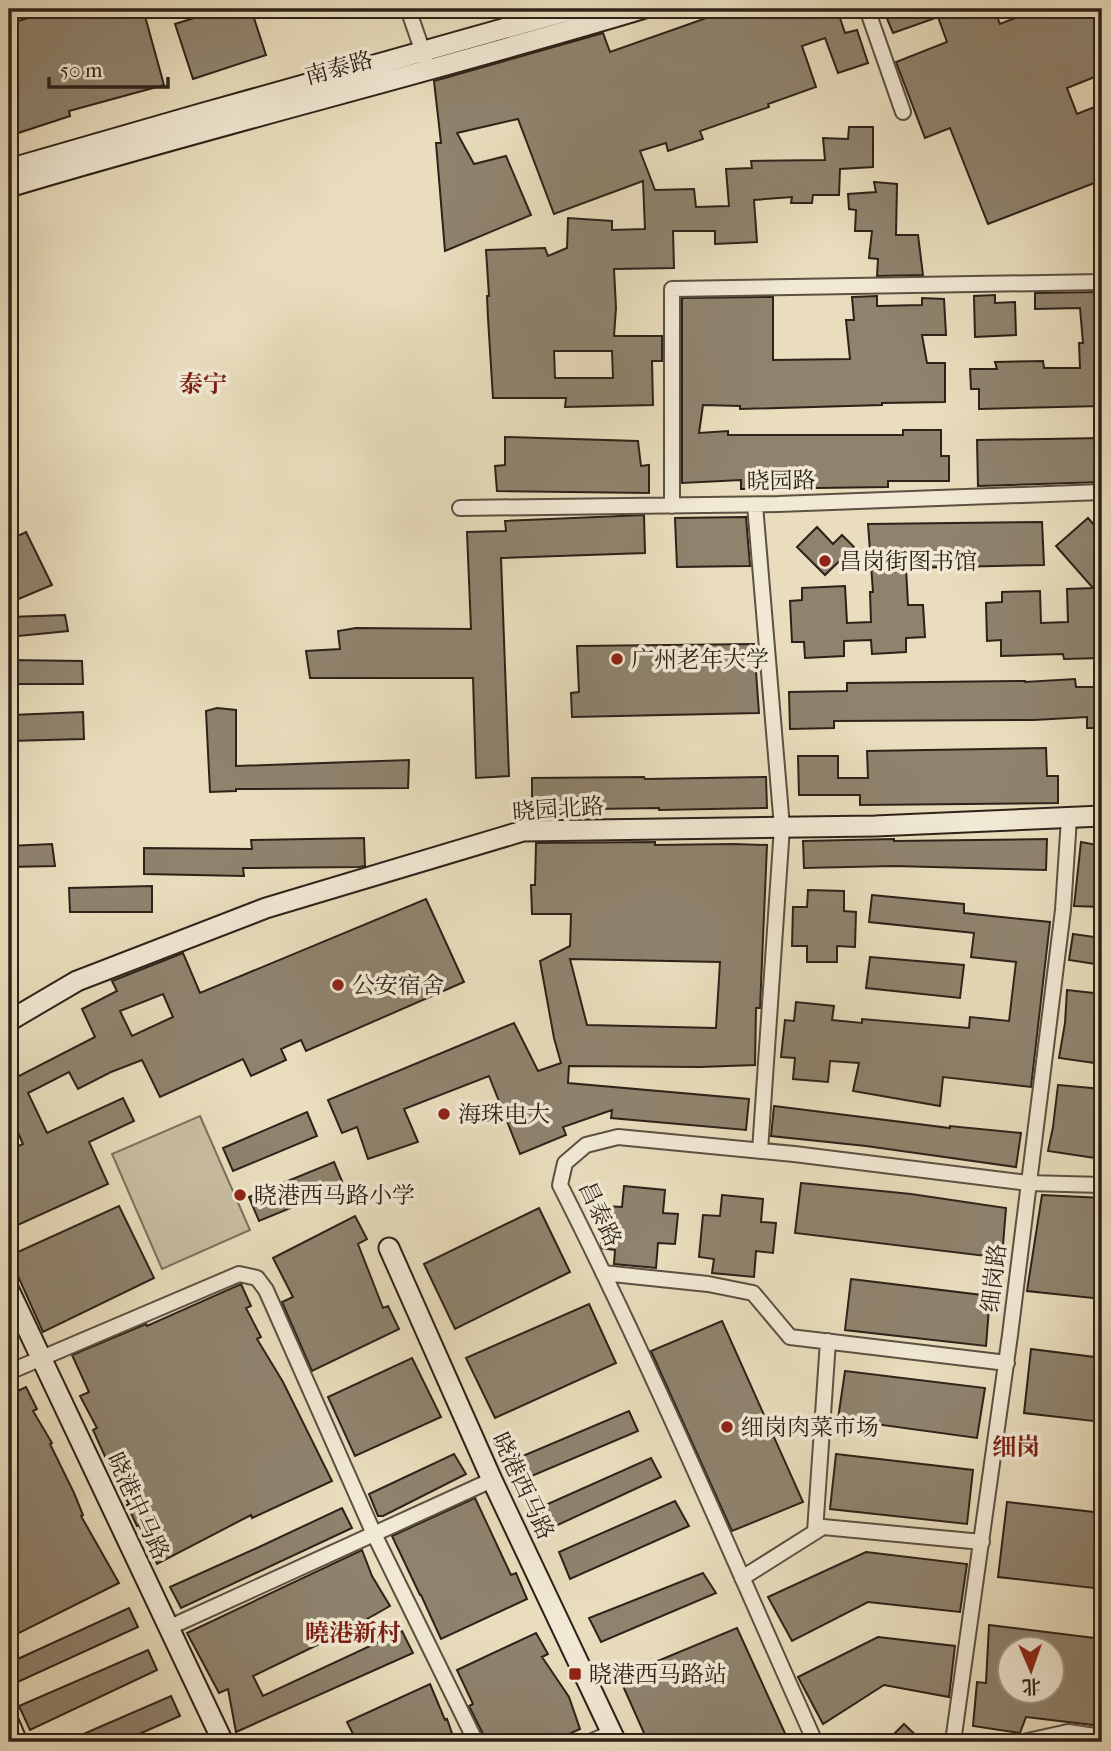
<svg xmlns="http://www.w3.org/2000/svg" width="1111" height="1751" viewBox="0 0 1111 1751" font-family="'IM FELL French Canon','Noto Serif SC',serif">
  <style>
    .green { fill: #c9bda1; stroke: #7b705d; stroke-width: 2 }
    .building { fill: #8f836e; stroke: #2d2219; stroke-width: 2; fill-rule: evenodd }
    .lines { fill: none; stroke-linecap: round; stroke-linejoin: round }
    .street-casing { stroke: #5c5142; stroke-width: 18 }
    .secondary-casing { stroke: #2d2219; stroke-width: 23 }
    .street { stroke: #f1e9d4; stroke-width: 14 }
    .secondary { stroke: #f1e9d4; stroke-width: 19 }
    .poi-dot { fill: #8f2418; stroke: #f1e9d4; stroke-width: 2.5 }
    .labels { text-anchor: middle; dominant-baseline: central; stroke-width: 7; stroke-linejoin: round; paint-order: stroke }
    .street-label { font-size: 23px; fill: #2d2219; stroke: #f1e9d4 }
    .poi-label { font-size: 23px; fill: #2d2219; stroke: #f1e9d4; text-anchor: start }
    .neighbourhood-label { font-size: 24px; font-weight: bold; fill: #7a1f14; stroke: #f1e9d4 }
  </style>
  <rect width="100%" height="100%" fill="#e9ddbd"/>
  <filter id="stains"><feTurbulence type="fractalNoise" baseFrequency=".00286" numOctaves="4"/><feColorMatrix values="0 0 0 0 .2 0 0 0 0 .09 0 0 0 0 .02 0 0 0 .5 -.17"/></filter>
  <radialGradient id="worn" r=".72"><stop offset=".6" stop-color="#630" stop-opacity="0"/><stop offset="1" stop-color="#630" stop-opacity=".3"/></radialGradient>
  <!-- green -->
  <path class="green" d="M200,1116L250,1230L162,1269L112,1154Z"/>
  <!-- building -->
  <path class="building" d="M56,9H143L164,85L69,111L70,116L9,136V24Z
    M223,9H251L266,55L193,79L175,24Z
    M732,9H837L845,33L857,30L868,63L838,73L825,38L802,46L816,87L768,104L769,107L700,131L703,139L668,151L666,143L640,151L655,190L694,189L696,207L729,206L726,169L752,168L751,161L825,160L823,138L848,139L849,127H873V167L840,169L839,195H813L812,203H791L792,197L754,200L757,242L715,244V231H673L674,268L614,269L616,308L614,336H662V361H652L653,405L565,407L566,398H493L488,318L487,296H489L486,250L545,248L548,256L567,248L568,218L612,221V230L645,229L643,181L554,214L518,119L457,133L474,164L506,156L531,215L445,251L436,143H441L434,81L603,33L610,52ZM554,351H612L613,378H555Z
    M883,9H994L1000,24L1038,9H1102V74L1067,88L1077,114L1102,104V180L988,224L950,128L925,138L896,62L947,42L938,17L893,33Z
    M874,182L897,184L896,235H918L923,275L877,276L878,259L869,258L872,231H855L856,210L849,209L848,194L876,192Z
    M1102,292V406L979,409V389H971L970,369H997L995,362L1043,361L1044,368H1080L1079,343H1083L1080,308L1035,309V293Z
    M995,295V303L1015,302L1016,335L975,337L974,296Z
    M877,296V306L922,305V298L944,299L946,335H922L927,363H945V402L882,403V405L740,409V406L703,405L699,433L728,431V435H903V430H941V456H949V481H888V487L741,489V480L682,483V298L773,297V360L850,359L846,320H854L852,297Z
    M505,437L638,441L641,466L649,465V493L497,491L495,466L505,465Z
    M1102,438V482L978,486L977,440Z
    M644,515L645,553L501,558L509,776L476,778L473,678H310L306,651L340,649L338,631L356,628L471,629L467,532L506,531L505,521Z
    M746,517L750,566L677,567L675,518Z
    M1088,518L1102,534V658L1064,659L1063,654L1001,656V640L987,641L986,603L1002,602V592L1040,591L1041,623L1068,622L1067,589L1093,588L1056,546Z
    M1042,522L1044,565L906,568L908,605H923L925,637L906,638V652L872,654L871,640L844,641V656L805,658L804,642H792L790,601L802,600V588L845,586L847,623L871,622L870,592H873L868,524Z
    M817,527L833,544L842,535L854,547L825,575L797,547Z
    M26,532L52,585L9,603V540Z
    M65,615L68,631L9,637V617Z
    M754,644L759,713L572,717L571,693L579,692L577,646Z
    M9,660L82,661L83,684H9Z
    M1075,679L1076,687H1102V728H1087V717L1034,720L834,721V728L790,729L789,692L847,691V683L1025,681V682Z
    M217,708L236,710V766L409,760L408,788L236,789V791L210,792L206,711Z
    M83,712L84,739L9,741V725H12V715Z
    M1046,748L1047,776H1058V803L860,805V795H799L798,756H838V778H868L867,751Z
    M644,777L645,779L766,777L767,808L659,810V808L532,810V778Z
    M364,838L365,866L359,867L243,868L244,876L144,874V848L252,849L251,840Z
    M894,839V841L1047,839L1046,870L894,866L804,868L803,841Z
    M655,842V845L733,844L767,845L760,1008H756L755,1065L700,1067L569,1066L568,1083L749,1099L746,1130L611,1118L612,1110L563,1127L566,1135L520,1154L489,1076L404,1109L418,1142L368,1159L357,1127L342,1133L328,1100L514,1023L538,1071L561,1063L554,1038L540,961L570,946L571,914H532L531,885H535L536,843ZM570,959L720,962L716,1028L587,1025Z
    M1081,842L1102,846V907L1074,906Z
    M52,844L55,866L9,867V846Z
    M152,886V912H70L69,888Z
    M808,890L844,891V911L856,912L855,947L837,946V962H807V946H792L793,907H807Z
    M872,895L964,904V913L1050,922L1031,1087L943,1077L940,1106L853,1091L859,1063L830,1061L828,1082L793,1079L795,1058L781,1057L785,1020L794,1021L796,1002L834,1006L832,1020L862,1023V1019L969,1028L970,1017L1009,1021L1016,962L971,957L974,933L869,922Z
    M426,899L464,982L306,1051L301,1040L281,1049L286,1060L251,1076L243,1059L160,1097L142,1060L111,1072L78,1089L69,1072L28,1093L47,1133L123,1098L134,1121L89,1142L108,1184L9,1229V1150L23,1144L9,1112V1081L95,1037L82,1009L117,991L112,981L183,953L200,993ZM163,994L173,1017L132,1036L120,1011Z
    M1073,934L1102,938V965L1069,960Z
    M870,957L964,965L960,998L866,988Z
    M1067,990L1102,994V1064L1059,1058L1065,1023Z
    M1058,1085L1102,1089V1159L1048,1151L1053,1127Z
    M774,1106L950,1128V1126L1021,1133L1016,1167L866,1146L771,1136Z
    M307,1112L317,1136L233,1171L223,1148Z
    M334,1162L344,1186L259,1221L249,1197Z
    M801,1183L911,1194L1006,1208L1002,1258L795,1233Z
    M624,1186L665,1190L663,1213L678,1214L675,1244L658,1243L656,1268L614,1264L615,1250L602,1248L601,1246L605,1206L622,1207Z
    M722,1195L763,1199L761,1222L776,1223L773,1253L756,1251L754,1277L712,1273L714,1259L699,1257L703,1215L720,1216Z
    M1042,1195L1102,1198V1299L1027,1291Z
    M119,1206L154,1278L43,1332L9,1256Z
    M539,1208L570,1272L455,1329L424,1264Z
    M355,1216L367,1239L358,1244L383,1308L388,1306L399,1329L312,1371L282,1302L293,1297L273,1258Z
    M851,1279L990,1296L986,1346L845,1330Z
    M241,1284L251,1306L246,1308L261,1337L257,1339L283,1382L332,1481L252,1518L251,1515L157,1564L139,1525L137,1526L127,1505L129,1504L113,1474L93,1430L97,1428L80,1396L89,1392L72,1355L146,1324L147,1326Z
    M589,1304L616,1363L495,1418L466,1358Z
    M722,1321L803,1502L732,1531L651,1351Z
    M1031,1349L1102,1358V1422L1024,1413Z
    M412,1358L441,1417L355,1456L328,1397Z
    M845,1371L985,1388L977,1438L838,1419Z
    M26,1387L37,1409L33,1411L52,1443L50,1444L74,1493L83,1515L81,1516L119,1583L9,1638V1395Z
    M629,1411L638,1431L527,1478L518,1458Z
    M454,1454L466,1474L383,1516H378L369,1494Z
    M836,1454L973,1470L967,1524L830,1509Z
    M651,1458L661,1477L549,1529L541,1507Z
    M475,1498L511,1575L516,1573L527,1599L441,1639L421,1595H420L392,1536Z
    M675,1501L689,1526L570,1579L559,1552Z
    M1007,1502L1102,1513V1589L998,1577Z
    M342,1508L352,1528L181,1608L170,1587L257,1548Z
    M362,1550L372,1576L390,1606L344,1632L253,1676L263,1696L402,1631L413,1653L236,1732L228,1689L219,1693L187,1633Z
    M866,1552L967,1564L960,1612L868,1602L792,1641L768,1597Z
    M703,1573L716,1593L601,1642L589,1618Z
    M129,1608L138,1627L9,1686V1663Z
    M989,1625L1102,1639V1726L1026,1717L1020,1733L973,1726L977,1682L986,1683ZM1010,1649H1052V1691H1010Z
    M737,1628L789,1742H648L619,1677Z
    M536,1633L548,1654L542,1657L569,1697L580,1729L552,1742H487L469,1706L473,1704L457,1670Z
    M878,1637L955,1646L949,1697L884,1685L823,1724L798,1677Z
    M148,1650L157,1670L30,1730L19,1706Z
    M430,1684L445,1720L447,1719L455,1742H357L347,1722Z
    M171,1696L180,1716L121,1742H65Z
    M904,1724L923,1742H886Z"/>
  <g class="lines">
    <defs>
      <path id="street" d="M408,9L425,58
        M867,9L903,112
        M755,505L782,827L760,1151
        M672,506V289L1102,282
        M460,508L778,504L1102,492
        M603,1273L708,1284L753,1293L790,1337L1007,1363
        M9,1372L239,1274L257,1278L266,1290L374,1534L476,1742
        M815,1532L828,1341
        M742,1578L823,1527L982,1542
        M168,1628L492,1480
        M590,1742L611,1733
        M815,1742C732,1556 652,1367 560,1185L565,1163L586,1145L618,1137L794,1154L1028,1183L1102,1185
        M953,1742L1010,1335L1063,910L1069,818
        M1023,1742L1068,1732L1102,1737"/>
      <path id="secondary" d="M9,169L200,114L574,9
        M9,187C219,124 432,72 642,9
        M9,1021L77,981L266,908L523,831L875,826L1102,816
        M389,1248L492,1480L616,1742
        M9,1290L223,1742
        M9,1723L17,1742"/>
    </defs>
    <!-- street casing -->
    <use href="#street" class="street-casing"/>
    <!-- secondary casing -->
    <use href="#secondary" class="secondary-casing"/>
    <!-- street -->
    <use href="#street" class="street"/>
    <!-- secondary -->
    <use href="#secondary" class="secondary"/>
  </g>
  <!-- markers -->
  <g class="poi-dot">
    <circle cx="825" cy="561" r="7"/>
    <circle cx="617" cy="659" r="7"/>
    <circle cx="338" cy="985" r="7"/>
    <circle cx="444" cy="1114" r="7"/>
    <circle cx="240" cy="1195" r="7"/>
    <circle cx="727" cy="1427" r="7"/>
    <rect x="568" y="1667" width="14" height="14" rx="3.5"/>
  </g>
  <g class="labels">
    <!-- street labels -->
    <g class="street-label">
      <text transform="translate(339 68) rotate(-15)">南泰路</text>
      <text transform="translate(781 481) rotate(-1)">晓园路</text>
      <text transform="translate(558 809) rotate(-4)">晓园北路</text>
      <text transform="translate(600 1214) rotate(65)">昌泰路</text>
      <text transform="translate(994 1278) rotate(-83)">细岗路</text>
      <text transform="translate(523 1486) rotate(65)">晓港西马路</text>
      <text transform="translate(138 1506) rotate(65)">晓港中马路</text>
    </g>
    <!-- poi labels -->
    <g class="poi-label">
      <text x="839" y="561">昌岗街图书馆</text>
      <text x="631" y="659">广州老年大学</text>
      <text x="352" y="985">公安宿舍</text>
      <text x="458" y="1114">海珠电大</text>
      <text x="254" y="1195">晓港西马路小学</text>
      <text x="741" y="1427">细岗肉菜市场</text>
      <text x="589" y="1674">晓港西马路站</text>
    </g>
    <!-- neighbourhood labels -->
    <g class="neighbourhood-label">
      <text x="203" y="384">泰宁</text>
      <text x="1016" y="1447">细岗</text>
      <text x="353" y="1633">曉港新村</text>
    </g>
  </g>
  <!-- margin -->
  <rect width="1111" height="1751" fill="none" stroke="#e9ddbd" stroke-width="35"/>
  <rect x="10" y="10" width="1090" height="1730" fill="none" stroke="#2d2219" stroke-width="3.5"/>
  <rect x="18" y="18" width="1076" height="1716" fill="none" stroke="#2d2219" stroke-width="2"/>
  <!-- north arrow -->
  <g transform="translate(1031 1670) rotate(178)"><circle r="33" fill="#f1e9d4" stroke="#a39989" stroke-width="2"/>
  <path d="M0-5L12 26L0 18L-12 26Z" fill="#8f2418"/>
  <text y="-10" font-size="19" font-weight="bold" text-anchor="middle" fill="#2d2219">北</text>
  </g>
  <!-- scale -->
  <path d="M49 77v10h119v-10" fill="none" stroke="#2d2219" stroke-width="3.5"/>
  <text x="60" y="77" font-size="21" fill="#2d2219" stroke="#f1e9d4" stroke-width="5" paint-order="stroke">50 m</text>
  <rect width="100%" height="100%" filter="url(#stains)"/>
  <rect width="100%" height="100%" fill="url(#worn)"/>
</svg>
